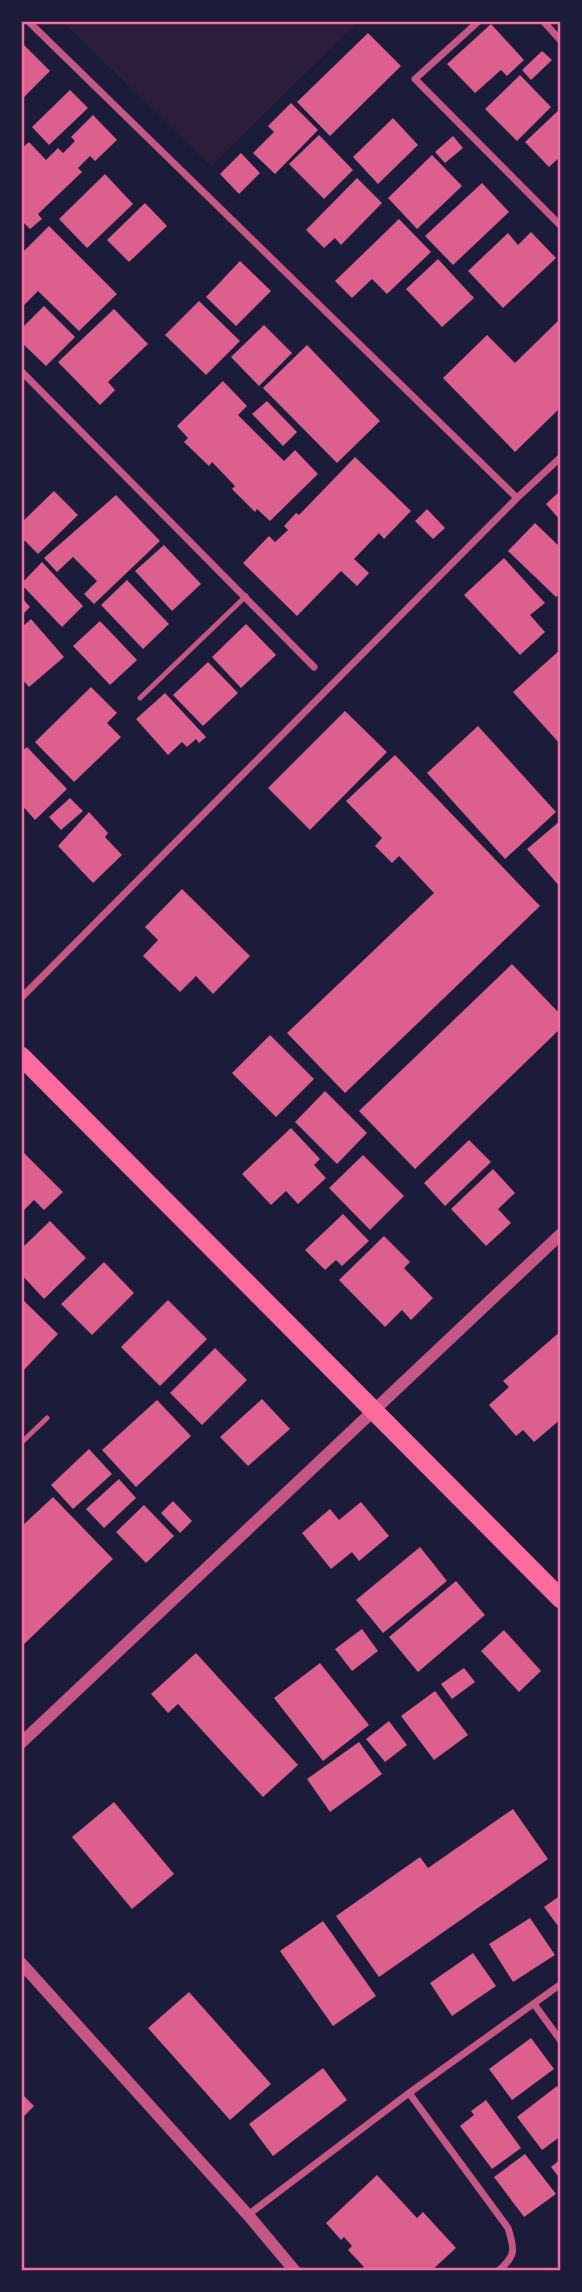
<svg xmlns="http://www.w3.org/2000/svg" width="582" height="2292" viewBox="0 0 582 2292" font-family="'Public Sans',sans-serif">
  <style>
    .green { fill: #2a1e3b }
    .building { fill: #dd5f8e }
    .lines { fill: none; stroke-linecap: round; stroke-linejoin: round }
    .service { stroke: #c65784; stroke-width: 5 }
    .minor { stroke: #c65784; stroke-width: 7 }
    .tertiary { stroke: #c65784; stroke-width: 12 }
    .trunk { stroke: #ff6b9d; stroke-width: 19 }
    .neatline { fill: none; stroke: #ff6b9d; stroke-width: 2.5 }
  </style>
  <rect width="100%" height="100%" fill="#1b1b3a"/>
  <!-- green -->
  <path class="green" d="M62,21H359L211,166Z"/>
  <!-- building -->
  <path class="building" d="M491,24L524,60L507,76L501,70L475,93L447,64Z
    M368,33L401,66L330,136L297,102Z
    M21,42L50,71L21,100Z
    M542,51L552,60L531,80L522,70Z
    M520,75L551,107L517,141L485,109Z
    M70,90L88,108L49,145L32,127Z
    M291,103L318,130L275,174L253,153L274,132L268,126Z
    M561,108V156L549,167L525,142Z
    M93,115L117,140L95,161L90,156L78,168L82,172L38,214L42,219L30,229L21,220V149L29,142L46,160L58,148L63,153L75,141L71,137Z
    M393,118L418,145L378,184L353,157Z
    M319,135L353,170L324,199L289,164Z
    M453,136L463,148L445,163L435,152Z
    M241,153L260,173L239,194L220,174Z
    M432,155L462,186L417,229L388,198Z
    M105,174L133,204L87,248L59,219Z
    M357,178L382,203L341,245L335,238L324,248L306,230Z
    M482,183L509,212L453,265L425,236Z
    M145,203L167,226L129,262L107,240Z
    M399,219L431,252L387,294L372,279L352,298L335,281Z
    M49,226L117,294L79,331L38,291L24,305L21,302V254Z
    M531,232L556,258L503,308L468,271L508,233L518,245Z
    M438,259L474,298L442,327L406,289Z
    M240,261L271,291L236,326L206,297Z
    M199,301L240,341L206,375L165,335Z
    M44,306L75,337L46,366L21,342V329Z
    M114,309L148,344L108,382L115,390L100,405L58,362Z
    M561,318V407L515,452L443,378L487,335L515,363Z
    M264,325L292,353L259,386L231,357Z
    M307,345L380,421L337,463L263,388Z
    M223,381L247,406L238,415L284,461L295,450L318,474L270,521L257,509L255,512L232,489L235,486L212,462L209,466L184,442L188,438L177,426Z
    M267,401L297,432L283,446L252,414Z
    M355,457L411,511L384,539L379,533L354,559L369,573L357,586L341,571L297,616L243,563L269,536L275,542L288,530L284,526L296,513L299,515Z
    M561,490V521L546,504Z
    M54,491L78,515L38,554L21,537V523Z
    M116,495L160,541L94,604L84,594L97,581L73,557L57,572L44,558Z
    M427,509L445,528L433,539L415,521Z
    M535,523L561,548V593L556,597L508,551Z
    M164,545L201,584L172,611L135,571Z
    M504,558L545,603L530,615L545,632L520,655L464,595Z
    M42,562L83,606L62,627L21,584Z
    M127,580L169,624L143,649L101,605Z
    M21,597L30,607L21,616Z
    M31,619L64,657L29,687L21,678V628Z
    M100,621L137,660L110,685L73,646Z
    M246,624L276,655L241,688L212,657Z
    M561,649V745L513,692Z
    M208,662L238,693L203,726L173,695Z
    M91,687L117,713L107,723L121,737L74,782L35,742Z
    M165,693L206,737L199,743L196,739L187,747L182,742L168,755L136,719Z
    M345,711L387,752L310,830L268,788Z
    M478,726L556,812L505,859L427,773Z
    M27,747L67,789L35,820L21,804V752Z
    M395,755L540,906L345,1093L287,1033L434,893L399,856L392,863L375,846L382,838L346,801Z
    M70,798L83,811L61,830L49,817Z
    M89,812L108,833L105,837L122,855L93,883L58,846Z
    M560,821L561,822V888L527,849Z
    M182,889L250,956L213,994L196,976L180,992L143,956L158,940L145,927Z
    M512,964L561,1015V1028L415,1169L359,1111Z
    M270,1035L314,1079L276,1117L232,1073Z
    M325,1091L367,1133L337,1164L295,1122Z
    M291,1128L320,1159L314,1165L326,1178L298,1204L286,1191L271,1205L242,1174Z
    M469,1140L491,1162L445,1206L424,1183Z
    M21,1150L63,1192L44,1210L34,1200L21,1213Z
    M363,1155L404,1196L370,1230L329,1188Z
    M493,1169L515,1193L498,1209L511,1223L486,1246L451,1209Z
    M343,1214L369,1241L342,1266L336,1260L325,1270L305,1250Z
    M50,1221L86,1258L44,1299L21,1274V1249Z
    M384,1236L410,1262L404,1268L433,1298L411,1320L402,1310L385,1327L339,1280Z
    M104,1262L134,1293L92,1335L61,1304Z
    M21,1298L58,1334L21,1373Z
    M168,1300L207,1339L160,1386L121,1347Z
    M561,1331V1419L534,1442L523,1430L516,1436L489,1405L509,1387L503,1381Z
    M215,1348L247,1380L202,1425L170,1393Z
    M262,1399L290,1429L248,1466L220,1437Z
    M157,1400L191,1436L136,1487L102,1450Z
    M89,1449L112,1474L73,1509L51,1485Z
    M119,1479L136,1498L104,1528L86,1509Z
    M53,1497L113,1559L21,1647V1527Z
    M173,1501L192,1521L180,1533L161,1513Z
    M361,1502L389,1536L359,1561L352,1552L331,1569L302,1533L330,1509L339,1520Z
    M144,1505L174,1536L146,1563L116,1532Z
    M420,1547L447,1581L383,1633L356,1600Z
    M456,1581L485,1615L418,1672L389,1637Z
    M362,1629L378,1651L352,1671L335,1649Z
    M504,1630L541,1671L519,1692L481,1651Z
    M196,1653L298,1765L263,1797L178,1704L168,1713L151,1694Z
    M320,1663L369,1725L323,1761L274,1698Z
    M464,1668L475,1682L452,1699L441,1684Z
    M435,1691L468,1735L434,1760L401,1716Z
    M389,1721L407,1745L385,1762L366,1739Z
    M359,1742L382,1774L330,1812L307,1779Z
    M114,1802L174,1874L132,1909L72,1837Z
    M513,1809L548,1859L379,1977L336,1916L420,1857L428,1868Z
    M561,1895V1930L544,1907Z
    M530,1918L555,1955L513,1982L489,1944Z
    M323,1921L376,1996L333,2026L280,1951Z
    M473,1953L496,1986L452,2016L430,1983Z
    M189,1992L271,2084L230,2120L148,2028Z
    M531,2038L554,2069L512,2100L489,2069Z
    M323,2068L347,2100L273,2156L249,2124Z
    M557,2086L561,2092V2136L542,2150L517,2117Z
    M21,2093L34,2106L21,2119Z
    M486,2100L521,2148L492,2169L460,2126L474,2115L471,2111Z
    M525,2154L556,2194L524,2217L494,2177Z
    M561,2159V2180L551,2167Z
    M377,2175L417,2218L423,2212L456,2248L431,2271H359L364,2267L348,2250L352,2246L344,2237L341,2240L326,2223Z"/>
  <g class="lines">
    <!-- service -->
    <path class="service" d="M140,698L246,596
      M21,1443L47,1418"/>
    <!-- minor -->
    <path class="minor" d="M28,21L517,498
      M479,21L415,79L561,226
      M543,21L561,41
      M21,371L314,667
      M21,998L517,498L561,457
      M534,2004L561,2041
      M409,2093L508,2228C515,2250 516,2256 498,2271
      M248,2215L409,2093L561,1984"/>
    <!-- tertiary -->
    <path class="tertiary" d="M21,1743L561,1234
      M21,1963L248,2215L295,2271"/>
    <!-- trunk -->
    <path class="trunk" d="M21,1056L561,1599"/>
  </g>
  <!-- border -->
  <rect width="582" height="2292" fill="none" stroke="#1b1b3a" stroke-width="46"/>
  <rect x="23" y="23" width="536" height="2246" class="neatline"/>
</svg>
